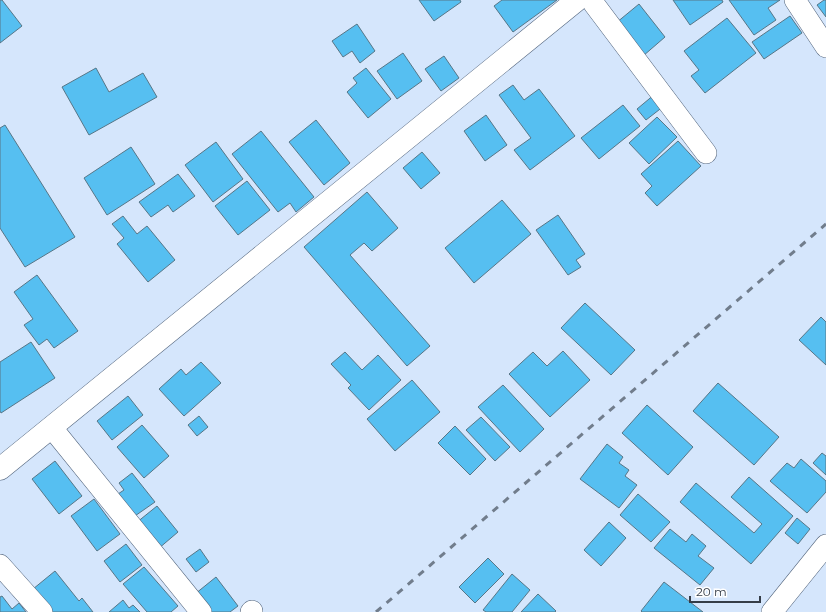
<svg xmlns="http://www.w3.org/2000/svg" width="826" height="612" viewBox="0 0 826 612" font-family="Montserrat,sans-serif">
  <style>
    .building { fill: #56bff1; stroke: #577687 }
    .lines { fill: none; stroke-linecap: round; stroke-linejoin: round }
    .street-casing { stroke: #53657d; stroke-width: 22 }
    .secondary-casing { stroke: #53657d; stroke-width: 23 }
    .street { stroke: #fff; stroke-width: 21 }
    .secondary { stroke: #fff; stroke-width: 22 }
    .rail { stroke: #717d8c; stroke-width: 3; stroke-dasharray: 7 7; stroke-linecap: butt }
  </style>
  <rect width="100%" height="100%" fill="#d5e6fc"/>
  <!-- building -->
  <path class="building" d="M0,0H2L22,26L0,43Z
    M419,0H460L461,2L434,21Z
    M502,0H557L513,32L494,6Z
    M673,0H722L723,2L690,25Z
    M729,0H780L768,8L776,20L754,35Z
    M824,0H826V17L817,5Z
    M639,4L665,37L643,56L616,23Z
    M790,16L802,33L764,59L752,42Z
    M727,18L756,53L705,93L691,76L699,70L684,51Z
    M357,24L375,51L360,63L352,51L343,57L332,41Z
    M403,53L422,81L397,99L377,71Z
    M444,56L459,78L441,91L425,69Z
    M96,68L109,92L143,73L157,97L89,135L62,87Z
    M366,68L391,99L368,118L347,92L357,83L353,78Z
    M513,85L524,100L539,89L575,136L530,170L514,150L531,138L499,95Z
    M655,94L664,106L646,120L637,109Z
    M623,105L640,126L599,159L581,138Z
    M486,115L507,145L485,161L464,131Z
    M657,117L677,137L649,164L629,143Z
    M316,120L350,163L324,185L289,142Z
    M5,125L75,237L25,267L0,228V128Z
    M261,131L314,197L296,212L290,203L278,212L232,154Z
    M678,141L701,166L657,206L645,193L652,186L641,174Z
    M216,142L243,179L213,202L185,165Z
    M131,147L155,184L107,215L84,178Z
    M422,152L440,173L421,189L403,168Z
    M178,174L195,196L173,212L168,205L151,217L139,202Z
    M247,181L270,210L238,235L215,206Z
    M367,192L398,228L372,251L364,243L350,255L430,346L407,366L304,247Z
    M502,200L531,234L474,283L445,248Z
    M558,215L585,254L576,260L581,267L568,275L536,230Z
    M123,216L137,234L147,226L175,260L148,282L117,244L124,238L112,224Z
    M37,275L78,331L54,348L47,339L39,345L24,325L33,319L14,292Z
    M585,303L635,350L611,375L561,328Z
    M821,317L826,322V365L799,340Z
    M31,342L55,378L1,413L0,411V362Z
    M563,351L590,380L550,417L509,374L533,352L547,366Z
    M345,352L362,370L378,355L401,380L369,410L348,388L351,385L331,364Z
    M201,362L221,383L184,416L159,389L181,369L186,375Z
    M412,380L440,412L395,451L367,419Z
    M718,383L779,437L754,465L693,411Z
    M503,385L544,429L520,452L478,407Z
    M128,396L143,415L112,440L97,421Z
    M647,405L693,447L668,475L622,433Z
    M199,416L208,427L197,436L188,425Z
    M481,417L510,447L495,461L466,430Z
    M142,425L169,456L144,478L117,447Z
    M455,426L486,459L470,475L438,443Z
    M607,444L623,457L619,463L629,470L625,476L637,485L619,508L580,479Z
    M822,453L826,456V475L813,463Z
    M801,459L826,481V492L807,513L770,481L787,463L794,468Z
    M55,461L82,496L59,514L32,479Z
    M132,473L155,502L132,518L115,496L124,490L119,483Z
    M749,477L793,516L751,564L680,502L696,483L754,533L762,524L731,497Z
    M638,494L670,522L651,542L620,515Z
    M94,499L120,534L97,551L71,516Z
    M157,506L178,532L158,549L136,523Z
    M797,518L810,529L798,544L785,533Z
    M609,522L626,538L601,566L584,550Z
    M670,529L686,542L692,534L706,546L698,556L714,568L700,585L654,548Z
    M126,544L142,565L120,582L104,561Z
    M200,549L209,562L196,572L186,559Z
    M488,558L504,574L475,603L459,587Z
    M144,567L178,606L171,612H147L123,584Z
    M55,571L79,601L82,598L93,612H52L33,589Z
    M512,574L530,590L512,612H486L483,610Z
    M216,577L238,606L230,612H209L195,594Z
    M664,582L703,612H642L641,611Z
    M538,594L556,611L555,612H521Z
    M2,596L12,609L19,603L26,612H0V597Z
    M123,600L129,608L133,605L140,612H109Z"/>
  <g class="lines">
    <defs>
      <path id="street" d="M593,0L594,4L706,153
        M795,0L826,47
        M52,428L201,612
        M0,565L42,612
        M251,612L252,611
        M772,612L826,545"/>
      <path id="secondary" d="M0,469L577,0"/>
    </defs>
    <!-- street casing -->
    <use href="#street" class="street-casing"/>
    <!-- secondary casing -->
    <use href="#secondary" class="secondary-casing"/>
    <!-- street -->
    <use href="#street" class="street"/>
    <!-- secondary -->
    <use href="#secondary" class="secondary"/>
    <!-- rail -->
    <path class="rail" d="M376,612L826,224"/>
  </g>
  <!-- scale -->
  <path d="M690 596v6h70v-6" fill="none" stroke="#353d48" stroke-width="2"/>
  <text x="696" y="596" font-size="12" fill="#353d48" stroke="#ffffff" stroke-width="3" paint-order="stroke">20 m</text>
</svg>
